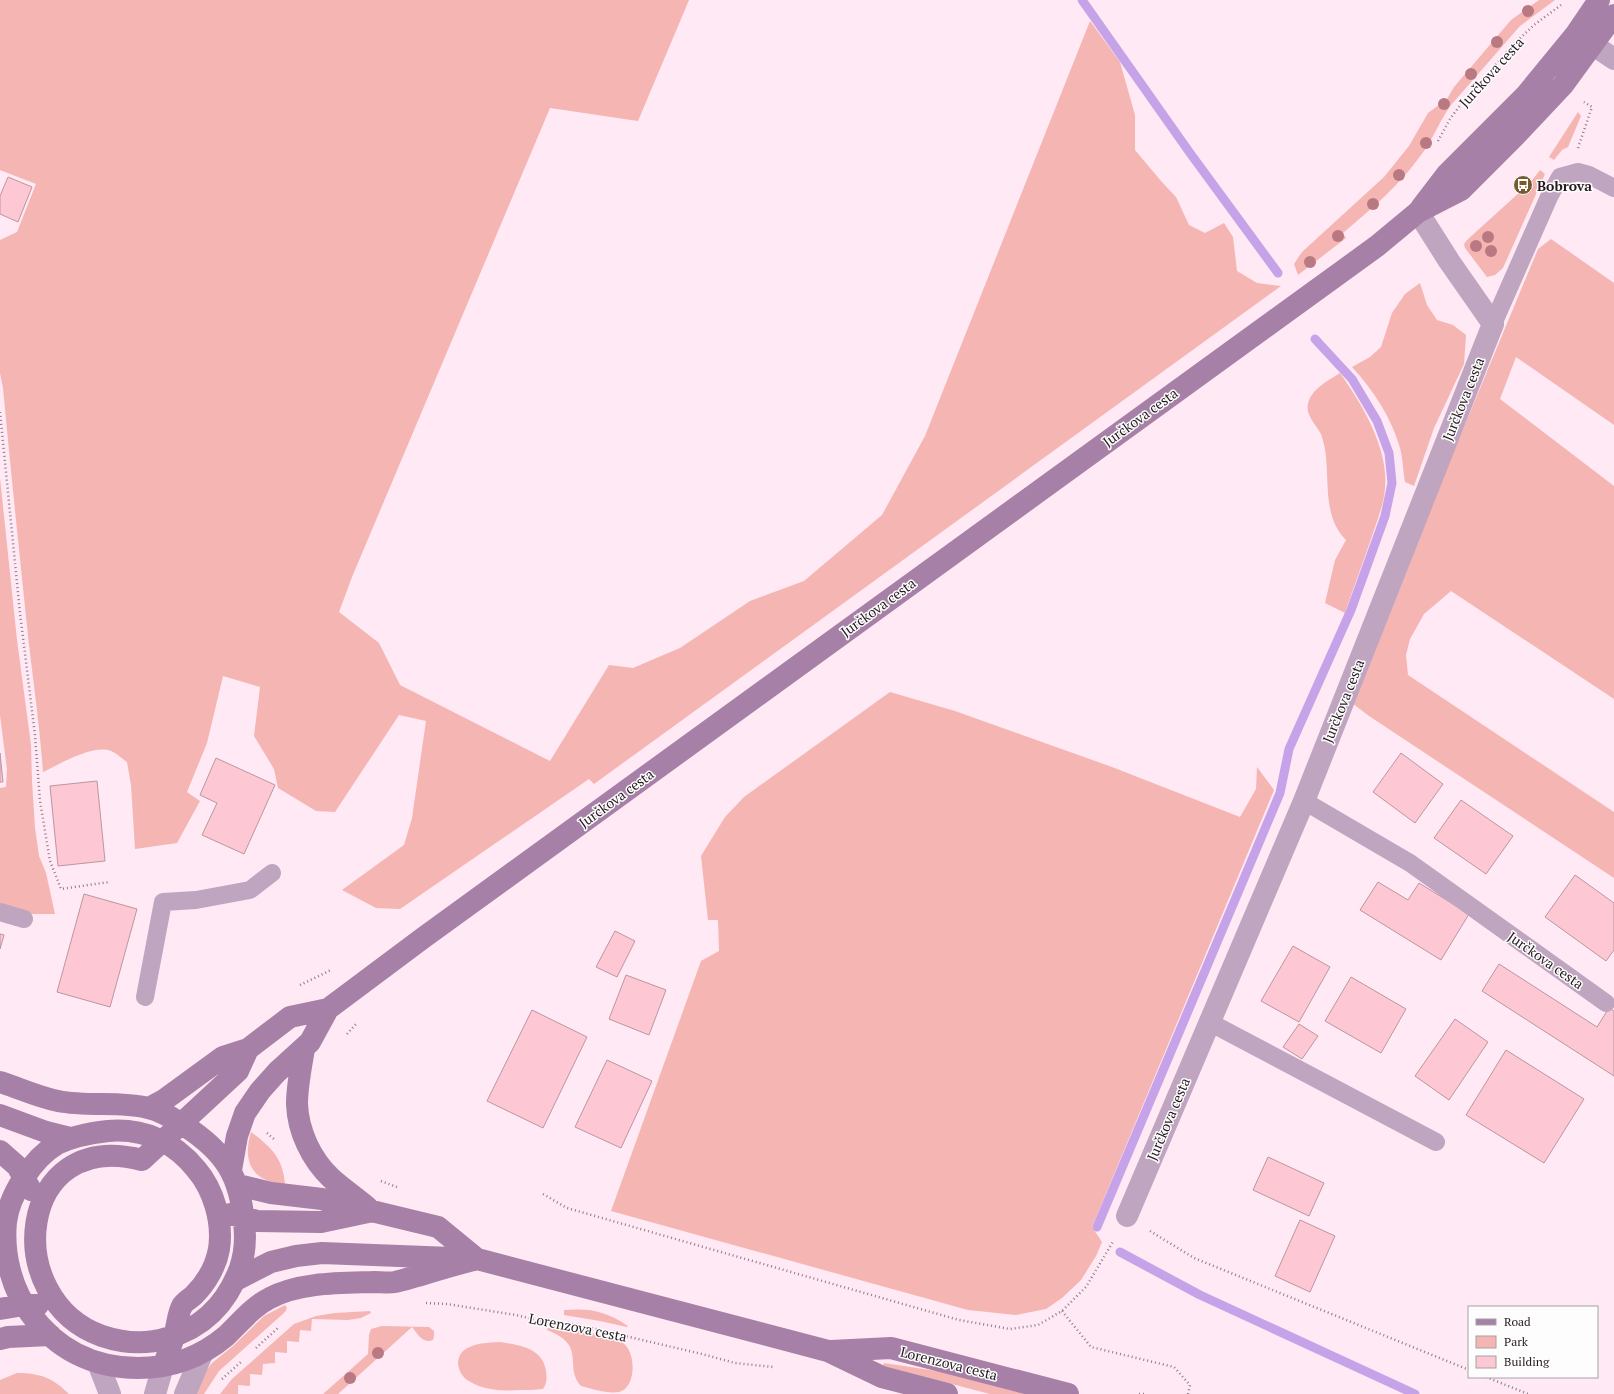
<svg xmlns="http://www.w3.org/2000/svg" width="1614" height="1394" viewBox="0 0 1614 1394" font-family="'PT Serif',serif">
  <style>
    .green { fill: #f5b5b2 }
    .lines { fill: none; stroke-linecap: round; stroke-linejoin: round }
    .stream { stroke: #c6a3e9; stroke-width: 9 }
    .building { fill: #fdc8d4; stroke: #bb969f }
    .path { stroke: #8e7d86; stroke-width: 2.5; stroke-dasharray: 1 3; stroke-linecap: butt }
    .lane { stroke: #bfa5bf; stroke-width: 18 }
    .street { stroke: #bfa5bf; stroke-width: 22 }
    .secondary { stroke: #a680a6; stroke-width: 22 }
    .tree { fill: #b97982 }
    .labels { text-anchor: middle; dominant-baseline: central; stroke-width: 3; stroke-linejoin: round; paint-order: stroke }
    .street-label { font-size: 14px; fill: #261920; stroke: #fdfdfd }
    .poi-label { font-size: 14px; font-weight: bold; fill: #261920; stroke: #fdfdfd; text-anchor: start }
  </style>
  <rect width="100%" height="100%" fill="#fee9f4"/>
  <!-- green -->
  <path class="green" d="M0,0H689L638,121L550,108L352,577L339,612L379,643L400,685L550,761L609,665L633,668L680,648L750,601L804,581L882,515L925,436L1090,21L1120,62L1135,115V150L1161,181L1176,197L1189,225L1205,233L1224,223L1233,237L1237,271L1257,283L1281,286L594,784L589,779L400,909L376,908L342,890L404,845L412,818L426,721L399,715L335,812L316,811L278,788L274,769L254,736L260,687L223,676L207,743L187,792L200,801L177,843L135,849L131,785L127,762C122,759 117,753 111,751C93,744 60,764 43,772C40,729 34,687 29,645C20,559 11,474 3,388L0,373V240L17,232L36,184L0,170Z
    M1539,0H1555L1520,26L1451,105C1439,121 1433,140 1421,155C1399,186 1371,209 1343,233L1346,238L1298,275L1294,264L1302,252L1384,177L1409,146L1428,113L1447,99L1454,87L1511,20Z
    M1578,112L1581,116L1568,147L1562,150L1554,160L1549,157Z
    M1540,170L1545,174L1503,268L1495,275L1487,277L1465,248L1464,244L1467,240L1530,183Z
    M1551,239L1614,283V425L1516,357L1500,399L1614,486V699L1451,591L1424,614L1410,639L1406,655L1408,675L1614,812V878L1369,716L1352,703L1412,552L1538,249Z
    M1420,283L1427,305L1437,320L1453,325L1466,335L1464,364L1434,428L1414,486L1405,482C1403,471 1403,459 1400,448C1391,417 1374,391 1352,367L1370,357L1381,347L1392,313L1405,294Z
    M1340,373C1362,404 1389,449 1385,488C1384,502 1379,516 1374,530C1365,558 1354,585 1345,613L1325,603L1335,560L1346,540C1322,516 1330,480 1325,449C1324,445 1323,439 1321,434C1317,426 1305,415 1308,404C1311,389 1328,381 1340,373Z
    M0,478L17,640L31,745L32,781L35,828L39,856L46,873L55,914H31L0,905V788L6,787L7,770L0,715Z
    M890,692L955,711L1112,767L1240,817L1256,789L1257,767L1274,790L1092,1227L1102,1242L1096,1256L1081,1280L1062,1298L1046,1309L1016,1315L968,1310L611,1211L701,961L719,951L718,920H708L701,856L725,817L744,797Z
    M251,1132C271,1147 283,1158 285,1184C252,1182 242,1162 251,1132Z
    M285,1305L287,1308L285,1312L219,1371L204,1394H193L206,1371L212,1363L233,1346L264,1316Z
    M564,1310C590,1308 606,1311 628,1326L627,1327L600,1321L564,1315Z
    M370,1311L371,1313L361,1318L348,1320L312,1319L311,1331L300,1330L299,1342L287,1341V1353L275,1352V1363L263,1364L262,1375L250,1374V1386L238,1385V1394H220L232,1379L294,1324L316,1316L335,1313Z
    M382,1326L429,1327L434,1331V1336L433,1340C422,1344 418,1334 412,1327L338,1394H323L368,1354L369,1335L371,1329Z
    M548,1328C564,1329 611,1334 623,1343C636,1352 637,1387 619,1392C607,1394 593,1389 581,1386C563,1365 588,1346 547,1330Z
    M500,1342C519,1345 543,1348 546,1371C547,1378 547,1383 543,1389C535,1390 528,1390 521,1390C502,1391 484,1391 467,1380C462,1376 459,1371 458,1364C458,1343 485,1343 500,1342Z
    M884,1363L950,1373L1031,1394H990L883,1366Z
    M17,1373C40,1373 53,1378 69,1394H0V1380Z"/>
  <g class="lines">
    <!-- stream -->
    <path class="stream" d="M1082,0L1190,153L1278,273
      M1097,1227L1280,793L1289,749L1351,610L1385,516L1392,483L1389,453L1377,421L1352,379L1315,339
      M1120,1252L1200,1295L1415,1394"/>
  </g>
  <!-- building -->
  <path class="building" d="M8,177L32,187L18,222L0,214V196Z
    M0,753L3,782H0Z
    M1401,753L1443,784L1415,823L1373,792Z
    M216,758L275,785L244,854L202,835L217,803L200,795Z
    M97,781L105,861L58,866L50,786Z
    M1461,800L1513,836L1486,874L1434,838Z
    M1575,875L1614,903V950L1606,961L1545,917Z
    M1378,882L1408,900L1419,883L1469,914L1441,960L1360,910Z
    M84,894L137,909L110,1007L57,992Z
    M615,931L635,941L617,977L596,967Z
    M0,934L4,935L0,949Z
    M1293,946L1330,967L1299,1022L1261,1001Z
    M1499,964L1597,1027L1609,1008L1614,1011V1076L1482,991Z
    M626,975L666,990L649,1035L609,1019Z
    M1351,977L1406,1009L1381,1053L1325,1021Z
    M532,1010L587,1037L543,1128L487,1101Z
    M1455,1019L1488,1042L1449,1100L1415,1076Z
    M1299,1024L1318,1036L1302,1059L1283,1047Z
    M1506,1050L1584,1099L1544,1163L1466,1115Z
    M607,1060L652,1081L621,1148L575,1127Z
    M1268,1157L1324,1183L1309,1216L1253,1190Z
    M1300,1220L1335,1236L1310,1292L1275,1276Z"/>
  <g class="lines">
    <!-- path -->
    <path class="path" d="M1438,141L1450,119L1461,104L1515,43L1534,25L1561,5
      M1578,148L1592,107L1584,102
      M0,412L20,613L35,735L40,801L50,861L61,889L109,882
      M300,985L331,970
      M347,1034L356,1024
      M267,1133L275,1140
      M381,1181L397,1187
      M543,1194L567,1208L959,1320L1010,1329L1038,1325L1062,1311L1086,1287L1114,1240
      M1150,1231L1194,1258L1469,1370
      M426,1303L447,1304L516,1315L545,1322L574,1324L702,1354L735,1363L773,1367
      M1062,1311L1091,1347L1174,1367L1190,1385L1188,1394
      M256,1348L279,1327
      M1486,1377L1528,1394
      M222,1379L241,1362
      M1139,1394H1144"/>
    <!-- lane -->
    <path class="lane" d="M1493,324L1549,197L1560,177L1578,172L1589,175L1614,188
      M1304,801L1410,863L1606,1003
      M0,912L24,919
      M145,997L163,902L196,900L250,890L272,873
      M1209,1022L1436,1142"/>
    <!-- street -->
    <path class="street" d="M1577,34L1614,59
      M1127,1216L1304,801L1493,324L1449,261L1418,212
      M98,1363L110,1394
      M155,1394L163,1366
      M185,1394L202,1354"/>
    <!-- secondary -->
    <path class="secondary" d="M1421,208L1447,174L1526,95L1576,34L1599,0
      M304,1049C301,1067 297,1086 297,1104C298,1131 311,1159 331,1178C342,1188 355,1197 367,1207
      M0,1082C19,1088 38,1097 58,1101C88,1107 119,1101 148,1108C162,1111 174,1119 185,1126C225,1152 240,1176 244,1223C246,1238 245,1253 240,1268C227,1303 203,1328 167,1338C145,1345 123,1343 102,1336C0,1300 16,1127 142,1160L238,1071L248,1049
      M149,1108L164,1100L223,1057L248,1049L290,1017L328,1009
      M0,1115L46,1132L70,1138
      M0,1151L17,1166L31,1190
      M231,1170L237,1136L245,1113L260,1091L277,1072L310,1042L328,1009L423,938L1377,246L1418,212L1461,190L1514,137L1563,85L1614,15
      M238,1185L271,1193L322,1199L438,1227L477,1259
      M230,1214L257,1221L321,1222L368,1212
      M236,1280L271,1262L296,1256L322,1253L477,1259L828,1351L882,1377L947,1394
      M0,1309L24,1305H38
      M0,1339L8,1337L50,1335
      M831,1351L891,1348L1068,1394
      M163,1366C167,1356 171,1347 174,1336C177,1328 178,1312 182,1306C184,1302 191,1298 194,1295C206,1283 216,1266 219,1249C223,1222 214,1190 196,1169C174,1142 144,1128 108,1131C90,1133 73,1136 57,1144C33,1158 9,1195 6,1222C3,1253 11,1288 30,1313C56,1349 93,1368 138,1368C171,1368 201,1357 226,1336C240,1323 252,1307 270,1298C300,1282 341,1283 374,1282C381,1282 389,1283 395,1282C404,1280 413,1277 421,1275C440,1269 458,1264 477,1259"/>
  </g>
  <!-- trees -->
  <g class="tree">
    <circle cx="1528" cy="11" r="6"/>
    <circle cx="1497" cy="42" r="6"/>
    <circle cx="1471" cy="74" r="6"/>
    <circle cx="1444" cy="104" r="6"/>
    <circle cx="1426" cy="143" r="6"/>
    <circle cx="1399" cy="175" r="6"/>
    <circle cx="1373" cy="204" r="6"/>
    <circle cx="1338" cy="236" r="6"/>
    <circle cx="1488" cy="237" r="6"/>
    <circle cx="1476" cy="246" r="6"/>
    <circle cx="1491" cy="251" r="6"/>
    <circle cx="1310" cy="262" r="6"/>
    <circle cx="378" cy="1353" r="6"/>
    <circle cx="350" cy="1378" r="6"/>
  </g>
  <!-- icons -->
  <defs>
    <symbol id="bus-disc" viewBox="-11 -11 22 22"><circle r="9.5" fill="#765b2d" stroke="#fdfdfd"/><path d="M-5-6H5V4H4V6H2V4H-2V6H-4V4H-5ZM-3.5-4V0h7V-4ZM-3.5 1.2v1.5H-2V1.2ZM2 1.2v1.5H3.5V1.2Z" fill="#fff"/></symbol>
  </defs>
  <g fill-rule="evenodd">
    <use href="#bus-disc" x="1512" y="174" width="22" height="22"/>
  </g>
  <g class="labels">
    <!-- street labels -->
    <g class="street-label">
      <text transform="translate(1491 72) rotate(-48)">Jurčkova cesta</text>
      <text transform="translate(1463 399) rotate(-68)">Jurčkova cesta</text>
      <text transform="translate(1140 417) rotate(-36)">Jurčkova cesta</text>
      <text transform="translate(878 607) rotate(-36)">Jurčkova cesta</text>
      <text transform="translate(1343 701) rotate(-68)">Jurčkova cesta</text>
      <text transform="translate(616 798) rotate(-36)">Jurčkova cesta</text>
      <text transform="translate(1546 960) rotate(35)">Jurčkova cesta</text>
      <text transform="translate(1168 1119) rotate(-67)">Jurčkova cesta</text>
      <text transform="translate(578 1327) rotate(11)">Lorenzova cesta</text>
      <text transform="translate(949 1363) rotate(14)">Lorenzova cesta</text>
    </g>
    <!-- poi labels -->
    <g class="poi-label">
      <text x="1537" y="185">Bobrova</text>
    </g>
  </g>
  <!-- legend -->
  <rect x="1468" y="1306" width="130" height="72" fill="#fdfdfd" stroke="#a7a2a5"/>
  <rect x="1476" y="1319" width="20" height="6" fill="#a680a6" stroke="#a7a2a5"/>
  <text x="1504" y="1326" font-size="12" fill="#261920">Road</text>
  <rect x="1476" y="1336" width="20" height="12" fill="#f5b5b2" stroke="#a7a2a5"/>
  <text x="1504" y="1346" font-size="12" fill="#261920">Park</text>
  <rect x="1476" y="1356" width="20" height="12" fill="#fdc8d4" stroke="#a7a2a5"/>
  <text x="1504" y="1366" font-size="12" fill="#261920">Building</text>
</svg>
